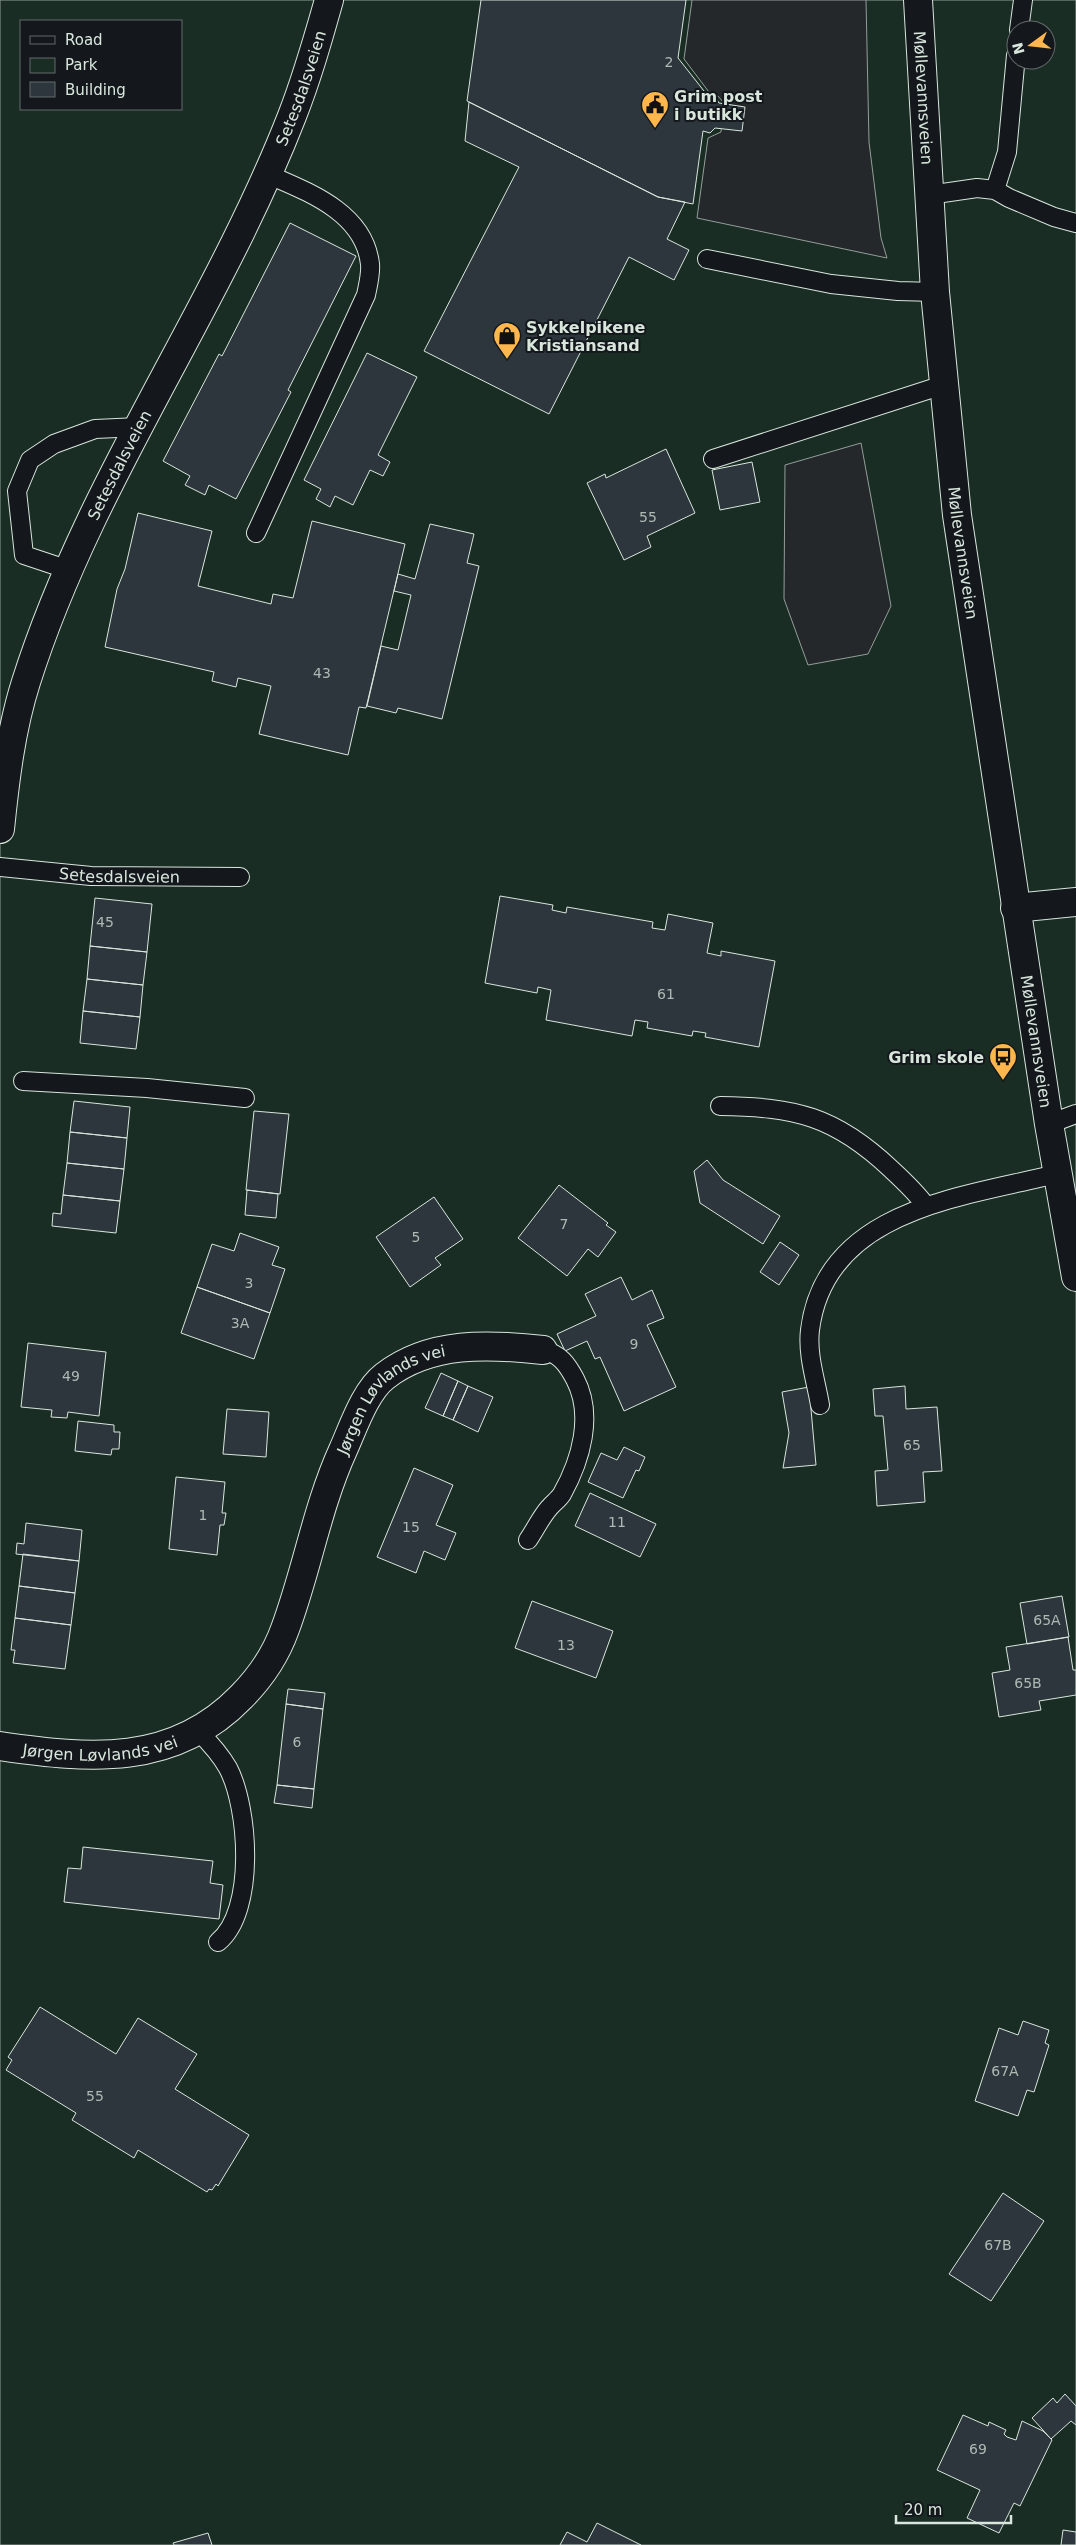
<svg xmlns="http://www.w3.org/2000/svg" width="1076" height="2545" viewBox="0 0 1076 2545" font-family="'DejaVu Sans',sans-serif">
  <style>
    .green { fill: #1a2d24; stroke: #939e99; fill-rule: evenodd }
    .parking { fill: #24282b; stroke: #939e99 }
    .building { fill: #2c363c; stroke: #d8e6dc }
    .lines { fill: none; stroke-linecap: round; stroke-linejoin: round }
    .service-casing { stroke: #d8e6dc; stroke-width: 20 }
    .minor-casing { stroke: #d8e6dc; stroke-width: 30 }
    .secondary-casing { stroke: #d8e6dc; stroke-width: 30 }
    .trunk-casing { stroke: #d8e6dc; stroke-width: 30 }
    .service { stroke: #14181c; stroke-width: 18 }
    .minor { stroke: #14181c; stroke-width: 28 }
    .secondary { stroke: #14181c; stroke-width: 28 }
    .trunk { stroke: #14181c; stroke-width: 28 }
    .labels { text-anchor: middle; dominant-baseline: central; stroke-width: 4; stroke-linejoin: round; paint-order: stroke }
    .number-label { font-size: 14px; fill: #adbab4 }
    .street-label { font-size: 16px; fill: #d8e6dc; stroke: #14181c }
    .poi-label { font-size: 16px; font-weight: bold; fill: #d8e6dc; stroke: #14181c; text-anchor: start }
  </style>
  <rect width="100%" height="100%" fill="#14181c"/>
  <!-- green -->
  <path class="green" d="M0,0H1076V2545H0ZM21,21H181V109H21ZM1016,30H1046V60H1016Z"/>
  <!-- parking -->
  <path class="parking" d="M692,0H866L869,142L881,238L887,258L697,218L708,138L721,132L723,102L718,96H712L684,59Z
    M861,443L891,606L868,654L808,665L784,599L785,465Z"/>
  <!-- building -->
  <path class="building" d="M481,0H686L678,58L708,96L716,98L719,103L745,107L742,131L715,128L710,133L703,131L693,204L658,197L467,101Z
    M469,102L658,197L685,202L667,239L689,250L674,280L629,257L549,414L424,351L519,167L465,141Z
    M290,223L356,256L288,390L291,392L236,499L209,485L205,495L185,485L190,476L163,461L219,354L222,356Z
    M367,353L417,377L378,455L390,462L383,476L370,470L353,505L335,496L330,507L316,499L321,489L304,480Z
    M666,449L695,513L647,536L651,547L624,560L587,483L605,474L606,478Z
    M752,462L760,502L720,510L712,470Z
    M138,513L212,531L198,586L271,604L273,594L293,598L312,521L405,544L366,708L359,707L348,755L259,734L271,686L238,678L236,687L212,681L214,672L105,647L117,589L125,569Z
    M430,524L474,534L467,563L479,566L442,719L398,708L396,713L367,706L381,646L398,650L411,595L394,591L398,574L415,579Z
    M500,896L553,905L552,910L566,913L567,907L653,922L652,928L665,930L668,914L713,923L707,953L721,956V951L775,961L759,1047L705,1037L706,1033L693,1031L692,1036L647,1028L648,1022L635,1020L632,1036L546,1020L551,990L538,987L537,993L485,983Z
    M95,898L152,904L147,952L90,946Z
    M90,946L147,952L143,985L87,979Z
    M87,979L143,985L140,1017L83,1011Z
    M83,1011L140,1017L136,1049L80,1043Z
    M74,1101L130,1107L127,1138L70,1132Z
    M254,1111L289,1114L280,1194L246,1190Z
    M70,1132L127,1138L124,1169L67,1163Z
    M707,1160L723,1180L780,1216L763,1244L700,1203L694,1171Z
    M67,1163L124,1169L120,1201L63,1195Z
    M559,1185L608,1223L606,1225L616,1232L598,1257L588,1249L567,1276L518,1238Z
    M247,1190L278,1194L276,1218L245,1215Z
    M63,1195L120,1201L116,1233L52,1226L53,1213L61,1214Z
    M434,1197L463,1239L435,1258L441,1265L410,1287L376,1237Z
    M240,1233L279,1247L272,1265L285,1269L270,1313L197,1287L212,1244L234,1251Z
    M780,1242L799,1255L779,1285L760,1272Z
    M621,1277L632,1300L652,1290L664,1318L647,1325L676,1387L624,1411L600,1357L595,1359L587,1341L565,1351L557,1334L596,1316L585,1294Z
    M197,1287L270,1313L254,1359L181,1333Z
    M28,1343L106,1352L99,1416L68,1412L67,1418L51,1417L52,1410L21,1407Z
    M441,1373L458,1381L443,1416L425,1408Z
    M458,1381L468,1386L453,1420L443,1416Z
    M468,1386L493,1397L478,1432L453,1420Z
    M905,1386L906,1409L937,1407L942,1471L923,1472L925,1502L877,1506L875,1471L888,1470L883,1416H875L873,1389Z
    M809,1387L816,1465L783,1468L789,1433L782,1392Z
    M227,1409L269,1412L266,1457L223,1454Z
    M78,1421L114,1425V1432H120L119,1449H112L111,1455L75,1451Z
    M624,1447L645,1457L639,1471L636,1470L623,1498L588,1482L601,1453L617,1460Z
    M414,1468L453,1485L436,1525L456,1533L445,1560L424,1551L416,1573L377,1557Z
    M176,1477L225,1482L222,1513H226L224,1525H220L217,1555L169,1549Z
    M590,1493L656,1524L640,1557L575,1526Z
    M26,1523L82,1530L79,1561L16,1554L17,1543L24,1544Z
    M23,1554L79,1561L75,1593L19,1586Z
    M19,1586L75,1593L71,1625L15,1618Z
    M1062,1596L1069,1637L1027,1644L1020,1603Z
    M532,1601L613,1631L596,1678L515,1648Z
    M15,1618L71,1625L65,1669L13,1663L15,1650H11Z
    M1068,1637L1073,1670H1076V1695L1039,1701L1041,1710L999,1717L992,1673L1010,1670L1006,1647Z
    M288,1689L325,1693L323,1709L286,1704Z
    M286,1704L323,1709L314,1789L277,1785Z
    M277,1785L314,1789L312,1808L274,1803Z
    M83,1847L213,1861L210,1883L223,1885L219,1919L64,1902L68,1868L81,1869Z
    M40,2007L116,2054L138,2018L197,2054L175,2089L249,2135L218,2186L216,2184L212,2190L209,2189L207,2192L138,2150L134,2158L72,2120L76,2113L6,2070L12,2060L8,2057Z
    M1023,2021L1049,2030L1045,2043L1049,2045L1034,2092L1027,2090L1018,2116L975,2101L999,2028L1018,2035Z
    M1003,2193L1044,2221L991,2301L949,2274Z
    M1065,2394L1076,2406V2425L1071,2421L1051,2439L1032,2418L1053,2398L1057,2403Z
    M963,2415L988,2426L989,2422L1006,2430L1004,2434L1007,2437L1016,2440L1022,2421L1043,2431L1052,2440L1020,2506L1014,2503L999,2533L967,2518L980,2490L937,2470Z
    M597,2523L641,2545H560L567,2532L587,2542Z
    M1063,2530L1076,2532V2545H1061Z
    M208,2533L212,2545H174L173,2543Z"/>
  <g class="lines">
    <defs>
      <g id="service">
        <path d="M1019,30L1023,0"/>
        <path d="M995,190L1007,152L1016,55"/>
        <path d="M929,195L977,188L995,190L1009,198L1054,217L1076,223"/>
        <path d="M707,259L831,284L898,291L935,292"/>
        <path d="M713,459L943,385"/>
        <path d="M256,533L366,295C368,285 371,274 370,264C364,212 308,192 267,174"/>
        <path d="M69,570L24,555L17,491L30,460L54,444L95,429L139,427"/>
        <path id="s1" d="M0,867L91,876L240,877"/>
        <path d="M23,1081L147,1088L245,1098"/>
        <path d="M720,1106C795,1107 835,1116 891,1169C904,1181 916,1192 926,1206"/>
        <path d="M1049,1124L1076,1114"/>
        <path d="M820,1405C816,1381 807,1355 810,1330C825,1209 964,1197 1056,1174"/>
        <path d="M528,1540C535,1530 541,1517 549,1508C553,1503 559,1499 562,1494C581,1460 594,1415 575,1379C567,1364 560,1354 543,1350"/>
        <path d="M199,1732C210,1743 220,1754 228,1768C249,1808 256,1911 218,1942"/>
      </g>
      <g id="minor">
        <path d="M1015,908L1076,902"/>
        <path id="s2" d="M0,1746C90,1759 173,1767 241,1697C260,1678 276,1654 285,1629C307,1570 317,1507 343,1450C353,1428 365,1391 385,1376C430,1341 489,1344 543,1350"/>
      </g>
      <g id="secondary">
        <path id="s3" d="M918,0L935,292L957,515L1049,1124L1076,1277"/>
      </g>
      <g id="trunk">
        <path id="s4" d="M0,829C5,780 11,729 26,682C89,482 216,311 292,116C307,78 318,39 329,0"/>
      </g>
    </defs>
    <!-- service casing -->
    <use href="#service" class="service-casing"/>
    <!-- minor casing -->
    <use href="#minor" class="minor-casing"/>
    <!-- secondary casing -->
    <use href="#secondary" class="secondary-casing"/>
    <!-- trunk casing -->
    <use href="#trunk" class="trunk-casing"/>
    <!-- service -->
    <use href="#service" class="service"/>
    <!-- minor -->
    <use href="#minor" class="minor"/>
    <!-- secondary -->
    <use href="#secondary" class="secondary"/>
    <!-- trunk -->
    <use href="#trunk" class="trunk"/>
  </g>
  <!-- icons -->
  <defs>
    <symbol id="civic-pin" viewBox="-11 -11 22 30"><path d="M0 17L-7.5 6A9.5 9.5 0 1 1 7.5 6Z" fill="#ffb74d" stroke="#14181c"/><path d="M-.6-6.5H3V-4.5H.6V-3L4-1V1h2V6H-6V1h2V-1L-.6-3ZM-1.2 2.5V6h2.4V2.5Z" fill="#111"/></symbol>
    <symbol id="shop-pin" viewBox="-11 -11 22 30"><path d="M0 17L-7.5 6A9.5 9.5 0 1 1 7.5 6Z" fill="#ffb74d" stroke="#14181c"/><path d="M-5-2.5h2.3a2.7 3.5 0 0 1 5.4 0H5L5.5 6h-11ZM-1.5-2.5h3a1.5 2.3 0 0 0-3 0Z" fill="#111"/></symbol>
    <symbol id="bus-pin" viewBox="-11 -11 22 30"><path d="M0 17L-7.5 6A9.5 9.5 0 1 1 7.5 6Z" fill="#ffb74d" stroke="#14181c"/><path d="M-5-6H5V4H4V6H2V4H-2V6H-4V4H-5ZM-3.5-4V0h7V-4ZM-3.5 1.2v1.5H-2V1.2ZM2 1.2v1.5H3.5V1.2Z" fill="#111"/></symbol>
  </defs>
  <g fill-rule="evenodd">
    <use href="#civic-pin" x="639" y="89" width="32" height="43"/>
    <use href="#shop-pin" x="491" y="320" width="32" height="43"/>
    <use href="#bus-pin" x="987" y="1041" width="32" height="43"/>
  </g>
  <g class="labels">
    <!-- number labels -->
    <g class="number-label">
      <text x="669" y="62">2</text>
      <text x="648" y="517">55</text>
      <text x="322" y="673">43</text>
      <text x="105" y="922">45</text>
      <text x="666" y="994">61</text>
      <text x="564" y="1224">7</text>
      <text x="416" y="1237">5</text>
      <text x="249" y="1283">3</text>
      <text x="240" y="1323">3A</text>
      <text x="634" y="1344">9</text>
      <text x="71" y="1376">49</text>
      <text x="912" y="1445">65</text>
      <text x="203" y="1515">1</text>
      <text x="617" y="1522">11</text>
      <text x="411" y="1527">15</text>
      <text x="1047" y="1620">65A</text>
      <text x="566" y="1645">13</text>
      <text x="1028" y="1683">65B</text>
      <text x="297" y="1742">6</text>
      <text x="1005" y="2071">67A</text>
      <text x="95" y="2096">55</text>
      <text x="998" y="2245">67B</text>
      <text x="978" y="2449">69</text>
    </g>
    <!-- street labels -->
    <g class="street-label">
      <text stroke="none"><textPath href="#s4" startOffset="805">Setesdalsveien</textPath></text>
      <text stroke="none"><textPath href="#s3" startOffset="98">Møllevannsveien</textPath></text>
      <text stroke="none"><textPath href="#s4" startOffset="386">Setesdalsveien</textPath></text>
      <text stroke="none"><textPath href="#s3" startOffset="555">Møllevannsveien</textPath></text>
      <text stroke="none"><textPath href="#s1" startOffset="120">Setesdalsveien</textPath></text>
      <text stroke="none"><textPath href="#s3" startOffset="1049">Møllevannsveien</textPath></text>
      <text stroke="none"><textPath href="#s2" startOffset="601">Jørgen Løvlands vei</textPath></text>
      <text stroke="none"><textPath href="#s2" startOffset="101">Jørgen Løvlands vei</textPath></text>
    </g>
    <!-- poi labels -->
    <g class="poi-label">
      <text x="674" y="96">Grim post<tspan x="674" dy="18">i butikk</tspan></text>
      <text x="526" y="327">Sykkelpikene<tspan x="526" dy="18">Kristiansand</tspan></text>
      <text x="984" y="1057" text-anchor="end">Grim skole</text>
    </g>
  </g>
  <!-- legend -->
  <rect x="20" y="20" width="162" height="90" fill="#14181c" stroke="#626a69"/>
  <rect x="30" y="36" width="25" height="8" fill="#14181c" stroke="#626a69"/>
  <text x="65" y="45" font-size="15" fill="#d8e6dc">Road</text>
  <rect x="30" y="58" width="25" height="15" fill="#1a2d24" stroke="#626a69"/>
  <text x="65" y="70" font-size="15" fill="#d8e6dc">Park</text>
  <rect x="30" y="82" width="25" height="15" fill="#2c363c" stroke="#626a69"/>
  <text x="65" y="95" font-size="15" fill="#d8e6dc">Building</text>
  <!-- north arrow -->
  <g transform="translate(1031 45) rotate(255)"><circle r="24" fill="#14181c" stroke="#626a69"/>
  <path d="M0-4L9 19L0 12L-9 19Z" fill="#ffb74d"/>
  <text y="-8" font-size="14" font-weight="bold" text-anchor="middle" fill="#d8e6dc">N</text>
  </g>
  <!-- scale -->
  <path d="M896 2515v8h115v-8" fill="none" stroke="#d8e6dc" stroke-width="2.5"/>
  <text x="904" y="2515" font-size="15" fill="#d8e6dc" stroke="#14181c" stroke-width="4" paint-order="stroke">20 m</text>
</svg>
